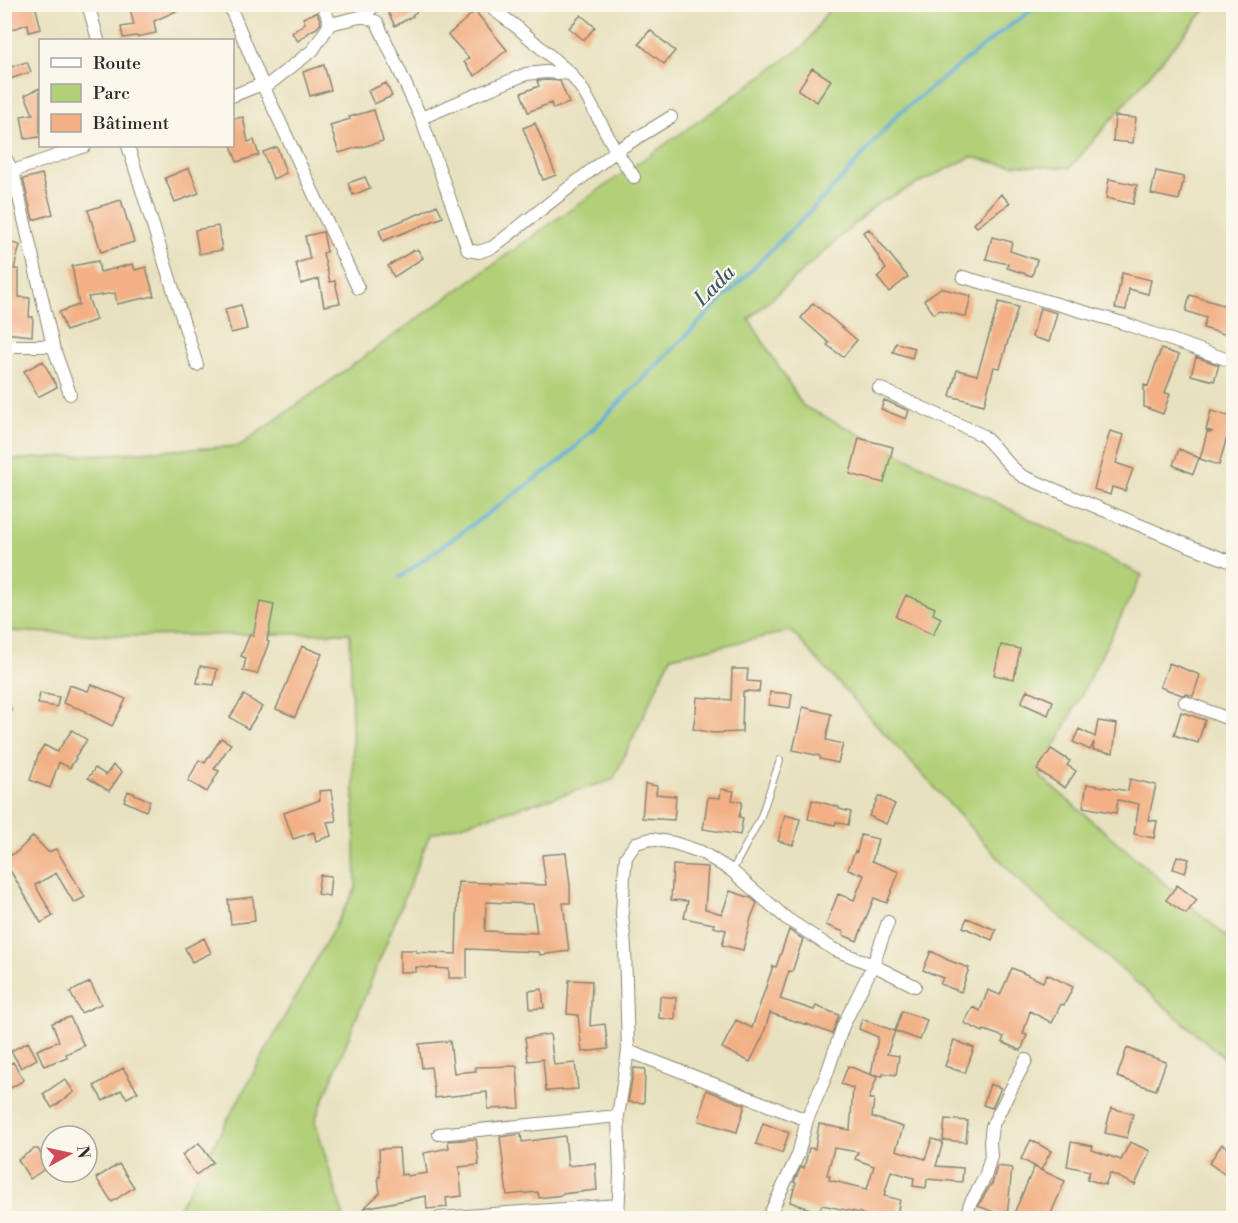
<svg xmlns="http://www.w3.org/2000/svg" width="1238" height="1223" viewBox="0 0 1238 1223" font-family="'Libre Bodoni',serif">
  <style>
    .green { fill: #b1d078; stroke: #6e7e52; stroke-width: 1.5 }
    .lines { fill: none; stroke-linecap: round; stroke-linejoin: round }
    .stream { stroke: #57aad3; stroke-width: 4 }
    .building { fill: #f2b084; fill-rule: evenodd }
    .service-casing { stroke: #8a8675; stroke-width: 8 }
    .minor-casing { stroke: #8a8675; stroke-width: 14 }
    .service { stroke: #fff; stroke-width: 6 }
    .minor { stroke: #fff; stroke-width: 12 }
    .labels { text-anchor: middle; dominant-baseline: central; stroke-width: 4.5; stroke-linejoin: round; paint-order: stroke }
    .water-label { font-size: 21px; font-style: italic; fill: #3a5766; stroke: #fbf7ec }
  </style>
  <rect width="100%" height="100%" fill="#fbf7ec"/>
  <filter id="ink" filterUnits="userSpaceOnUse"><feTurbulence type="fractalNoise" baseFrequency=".0167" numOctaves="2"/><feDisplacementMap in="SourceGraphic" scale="12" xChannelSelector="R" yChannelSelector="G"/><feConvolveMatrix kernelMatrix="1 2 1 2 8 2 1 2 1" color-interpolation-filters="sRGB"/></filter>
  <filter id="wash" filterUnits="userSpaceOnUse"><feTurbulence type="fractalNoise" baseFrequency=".008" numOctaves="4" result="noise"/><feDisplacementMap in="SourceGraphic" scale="24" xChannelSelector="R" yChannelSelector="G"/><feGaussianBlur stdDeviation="1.35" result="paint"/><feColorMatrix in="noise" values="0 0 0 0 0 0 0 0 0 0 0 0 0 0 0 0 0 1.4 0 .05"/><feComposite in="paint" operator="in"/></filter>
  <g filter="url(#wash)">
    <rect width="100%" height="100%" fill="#e8e1bf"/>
    <!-- green -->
    <path class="green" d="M832,5H1209L1070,168L1002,164L971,157L877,204L749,319L803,406L1142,575L1040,776L1233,942V1065L1024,886L791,631L671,657L613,780L430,834L315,1121L344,1218H173L356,888L350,633L131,636L5,631V460L239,446L557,219L716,109L805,45Z"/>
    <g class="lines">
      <!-- stream -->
      <path class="stream" d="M400,577L563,459L842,179L898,114L1000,33L1040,4"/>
    </g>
    <g id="blocks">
      <!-- building -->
      <path class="building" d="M4,4H35L41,29L29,32L28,24L4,32Z
        M129,4H192L154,21L156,33L137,37L136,36L123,38L121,27L134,25Z
        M384,4H427L412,15L413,16L395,26Z
        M475,11L507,50L475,76L464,62L469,58L448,35Z
        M317,12L321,23L317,28L311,31L298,41L292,33L305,23L303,18Z
        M581,15L595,27L584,40L569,28Z
        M650,30L675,51L664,64L639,44Z
        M27,62L31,72L4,81V69Z
        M324,65L331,90L310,96L303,72Z
        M812,68L831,80L817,102L798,90Z
        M546,80L560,81L569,103L553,109L551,103L528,112L521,93L539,86L537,81Z
        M386,83L392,96L374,104L368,91Z
        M40,88V137L25,139L21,116L33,114L25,95Z
        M374,110L383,141L359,148L358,147L339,153L330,125L350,119L349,117Z
        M1115,116L1136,118L1133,143L1113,141Z
        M243,117L248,142L254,140L259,155L237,162L232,148V119Z
        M535,123L556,175L543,180L523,128Z
        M277,147L286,173L273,179L263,152Z
        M189,168L199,193L175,202L165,178Z
        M1156,171L1184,177L1179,200L1151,194Z
        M42,174L53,214L33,220L23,179Z
        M365,177L370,188L353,195L348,183Z
        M1109,179L1137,185L1133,204L1106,198Z
        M1001,194L1010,203L977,227L974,224Z
        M121,200L134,242L101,252L88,210Z
        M437,205L443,217L383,241L379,230L421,213Z
        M218,226L222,250L199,254L195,230Z
        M869,229L908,277L889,292L877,277L886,269L863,232Z
        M323,232L327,252L323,253L330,282L335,281L340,303L324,306L319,279L301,284L296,263L310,259L305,236Z
        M992,237L1012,242L1010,251L1037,260L1032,276L1007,268L1008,264L986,259Z
        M4,241L20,245L14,269H19V297L30,298L29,317H33L32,336L4,333Z
        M414,250H418L423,258L394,277L388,266Z
        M98,261L100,272L133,264L135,270L146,267L154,296L117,304L115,293L88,297L96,320L66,331L59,312L79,305L72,266Z
        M1122,273L1151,280L1148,294L1129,289L1126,310L1115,308Z
        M941,288L971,296L966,317L940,310L934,314L924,300Z
        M1190,295L1233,308V325L1231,336L1203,328L1206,318L1186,311Z
        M999,302L1018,307L1000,368L994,367L984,405L950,396L957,370L977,375Z
        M813,303L857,340L843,357L827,345L829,343L801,318Z
        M241,305L247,329L231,333L225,309Z
        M1040,308L1057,313L1049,342L1032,337Z
        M896,343L915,348L912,358L893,352Z
        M1161,349L1179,355L1165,393L1170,394L1163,414L1144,407V385L1148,386Z
        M1196,357L1219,365L1214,381L1191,375Z
        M43,361L57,387L38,397L24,371Z
        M884,400L909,411L906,419L881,409Z
        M1211,411L1233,417V439L1227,437L1219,465L1200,459L1207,432H1213L1206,430Z
        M1110,431L1124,435L1116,463L1133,469L1125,491L1112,487L1110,495L1094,489Z
        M859,438L893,447L884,483L850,474Z
        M1179,449L1199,458L1193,474L1173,465Z
        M906,595L935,608L933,614L941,618L933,635L896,617Z
        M260,602L274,605L267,641L269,642L257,674L243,671L246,658L241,656L250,634L253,636Z
        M1001,645L1020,649L1014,679L994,675Z
        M302,646L322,654L295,717L276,709Z
        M1169,663L1200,675L1193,696L1187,694L1182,695L1160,687Z
        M200,666L217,669L214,685L197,683Z
        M732,669H748L747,681L760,682L759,692L747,691V692H743L742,732L713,733L693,729L696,711L697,697L731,700Z
        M91,684L126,699L112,726L85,712L86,711L63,703L69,685L88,691Z
        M1027,690L1053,701L1048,715L1021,703Z
        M770,692L792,694L790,708L769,705Z
        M40,693L59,697L57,707L38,704Z
        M244,695L262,707L248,729L230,717Z
        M803,707L831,714L826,740L843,744L838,763L820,759V756L793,750Z
        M1181,712L1205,720L1198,743L1174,735Z
        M1098,721L1117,724L1113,753L1093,750L1094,742L1090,750L1073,742L1079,729L1095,737Z
        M72,730L87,740L75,757L76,758L70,768L59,762L50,788L30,780L39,753L44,745L57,752Z
        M221,738L231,744L214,769L219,771L207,792L188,781L199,760L205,763Z
        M1051,749L1070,761L1067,765L1076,771L1065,788L1037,770Z
        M113,765L122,772L109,791L88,778L95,768L106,775Z
        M1130,779L1156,785L1148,820L1157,821L1154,838L1134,834L1139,804L1118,800L1116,813L1083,807L1087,784L1128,791Z
        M645,784L657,786L656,794L676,796L674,820L642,818Z
        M721,789L734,791L732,800L742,802L739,817L743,818L740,835L703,829L708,797L720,798Z
        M331,790L336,821L327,822L331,836L316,841L314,832L293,839L284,813L320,800L319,791Z
        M128,791L150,801L146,811L124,801Z
        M879,796L895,804L886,824L869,816Z
        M812,800L839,807V809L851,812L848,825L836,822L835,825L808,819Z
        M785,815L800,819L793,845L778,841Z
        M861,835L878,839L872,861L899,872L887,903L874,898L857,941L843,935L844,932L826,925L838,894L854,900L864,875L848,869L855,851L857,852Z
        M33,836L48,852L56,849L85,897L74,903L56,873L35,885L53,916L41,923L4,860V859L17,852Z
        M566,853L570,885V903H563L569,951L540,955L539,952L467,949V978H449V969L416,967V972H400V950H416V952L456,954L458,882L546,885L542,855ZM486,902L533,904L537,933L485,931Z
        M1177,856L1189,859L1185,873L1173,869Z
        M673,865L708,867L705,909L722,914L730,891L751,898L757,903L751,918L743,950L722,945L726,930L713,927L714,924L684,918L688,901L671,900Z
        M320,875L331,876L329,896L317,894Z
        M1177,885L1197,900L1186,914L1166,900Z
        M253,897L255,921L231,924L228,900Z
        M967,918L996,930L992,940L963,927Z
        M789,930L803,939L792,972L789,971L780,999L814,1010L816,1006L839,1015L832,1034L807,1024V1025L770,1013L763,1036L750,1062L722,1048L736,1020L752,1028L773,966L776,967Z
        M204,938L211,953L192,962L185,948Z
        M931,951L948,960L969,968L961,992L940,984L943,978L923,970Z
        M1012,968L1043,982L1047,974L1073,987L1064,1005L1061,1004L1052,1023L1030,1011L1023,1034L1027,1035L1021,1051L1002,1042L1004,1037L984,1030L983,1032L964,1023L973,1007L980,1011L988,990L1000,995Z
        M569,980L592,981L590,1026L605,1024L608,1049L582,1052L578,1015L567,1014Z
        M90,982L101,1004L81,1013L70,992Z
        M542,989L544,1008L530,1009L529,991Z
        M660,996L676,998L675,1020L659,1018Z
        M902,1011L927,1020L920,1040L895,1031Z
        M70,1017L84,1046L66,1054L67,1057L44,1066L37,1050L59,1041L52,1023Z
        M862,1019L895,1031L887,1054L899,1056L896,1075L883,1073V1076L871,1074L878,1037L859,1029Z
        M550,1034L554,1065L575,1063L578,1089L546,1091L543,1059L528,1061L525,1038Z
        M954,1040L974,1048L965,1073L945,1066Z
        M450,1041L454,1073L476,1071L475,1067L517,1066L520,1108L488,1109L487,1092L435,1098L431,1067L422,1068L419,1044Z
        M28,1042L37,1059L21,1068L11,1051Z
        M1127,1048L1166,1062L1156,1090L1117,1077Z
        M13,1062L24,1080L4,1092V1067Z
        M848,1066L877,1077L869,1099H874L872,1117L903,1127L896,1150L925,1159L932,1139L943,1142L936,1166L963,1168L962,1182L927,1179L926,1188L913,1186L914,1178L891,1171L884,1196L900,1200L896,1218H877L861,1214V1213L822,1205L819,1212L790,1202L796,1183L794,1182L801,1167L804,1168L809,1148L815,1149L819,1124L850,1130L853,1088L841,1084ZM834,1148L858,1152L855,1159L874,1166L867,1189L829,1180L830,1176L827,1175Z
        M123,1068L138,1092L127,1098L121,1090L103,1101L94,1086Z
        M634,1068L645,1069L644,1103L628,1102Z
        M65,1079L74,1092L52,1108L43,1094Z
        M990,1084L1001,1088L992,1108L983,1105Z
        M706,1090L745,1105L737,1132L699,1121Z
        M1111,1108L1133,1114L1127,1138L1105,1133Z
        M945,1119L968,1121L966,1142L943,1140Z
        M763,1123L789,1133L782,1153L756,1144Z
        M521,1134L522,1142L565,1136L568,1166L595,1163L597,1190L562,1194V1195L539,1198L538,1192L507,1195L500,1137Z
        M476,1139L479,1165L459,1167L462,1196L446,1198L447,1207L427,1209L426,1196L364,1208L380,1193L378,1177H380L379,1149L399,1148L401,1175L406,1174L407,1176L427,1173L424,1153L449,1148L448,1141Z
        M1031,1140L1051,1151L1041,1170L1021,1159Z
        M1071,1142L1093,1146L1092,1150L1121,1160L1130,1142L1150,1151L1135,1185L1110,1173L1105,1185L1087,1179L1090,1171L1067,1166Z
        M199,1143L213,1162L196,1175L182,1155Z
        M1222,1144L1233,1152V1180L1209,1163Z
        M34,1149H38L49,1166L30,1179L18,1160Z
        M119,1164L134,1187L112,1202L96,1178Z
        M997,1166L1012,1168L1007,1217L978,1206L991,1184H992Z
        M1034,1167L1065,1181L1049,1218H1012Z"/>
    </g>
  </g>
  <g filter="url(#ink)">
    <use href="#blocks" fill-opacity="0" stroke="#8a8675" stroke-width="1.5"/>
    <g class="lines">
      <defs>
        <path id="service" d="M732,871L760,819L780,760"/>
        <path id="minor" d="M88,4L98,40
          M229,4L264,88L358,288
          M323,4L330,24
          M486,4L518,28L571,74L584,92L616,151L634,177
          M364,16L376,4
          M264,88L313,50L330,24L364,16L377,22L421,118L468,250L479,252L493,247L616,151L671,117
          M232,96L262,84
          M421,118L526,74L546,72L571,74
          M128,146L197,365
          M4,156L13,171L53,346L70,394
          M13,171L85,146
          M963,277L1123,323L1234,362
          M4,346H53
          M879,388L982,435C998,449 1006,464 1022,476L1190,546L1234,563
          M1185,702L1234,721
          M4,711L5,710
          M4,1004H5
          M628,1051L807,1120
          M439,1134L618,1116
          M439,1218L618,1205
          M618,1218L620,1173L618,1116L628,1051L625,947L622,914L624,877L626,857L636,843L651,839L674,843L701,852L732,871L786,918L833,949L873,965L915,986
          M768,1218L798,1155L807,1120L826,1076L843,1026L873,965L888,922
          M966,1218L970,1204L985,1177L991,1156L990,1142L992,1126L1026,1060"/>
      </defs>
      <!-- service casing -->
      <use href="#service" class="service-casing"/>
      <!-- minor casing -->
      <use href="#minor" class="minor-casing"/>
      <!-- service -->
      <use href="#service" class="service"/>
      <!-- minor -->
      <use href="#minor" class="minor"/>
    </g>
  </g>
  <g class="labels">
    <!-- water labels -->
    <g class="water-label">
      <text transform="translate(715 286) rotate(-45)">Lada</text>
    </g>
  </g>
  <!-- margin -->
  <rect width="1238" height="1223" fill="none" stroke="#fbf7ec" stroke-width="24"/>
  <!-- legend -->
  <rect x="39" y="39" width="195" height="108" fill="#fbf7ec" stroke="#a8a59f" stroke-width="1.5"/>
  <rect x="51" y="58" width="30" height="9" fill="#ffffff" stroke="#a8a59f" stroke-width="1.5"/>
  <text x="93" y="69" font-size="18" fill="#2b2b2b">Route</text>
  <rect x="51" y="84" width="30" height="18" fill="#b1d078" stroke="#a8a59f" stroke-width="1.5"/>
  <text x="93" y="99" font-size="18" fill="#2b2b2b">Parc</text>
  <rect x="51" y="114" width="30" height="18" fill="#f2b084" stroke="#a8a59f" stroke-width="1.5"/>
  <text x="93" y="129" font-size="18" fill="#2b2b2b">Bâtiment</text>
  <!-- north arrow -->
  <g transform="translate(69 1154) rotate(82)"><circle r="28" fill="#fbf7ec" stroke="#a8a59f" stroke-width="1.5"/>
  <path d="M0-4.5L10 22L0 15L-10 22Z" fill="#d1495b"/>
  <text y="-9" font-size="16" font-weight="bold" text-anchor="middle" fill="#2b2b2b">N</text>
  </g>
</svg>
